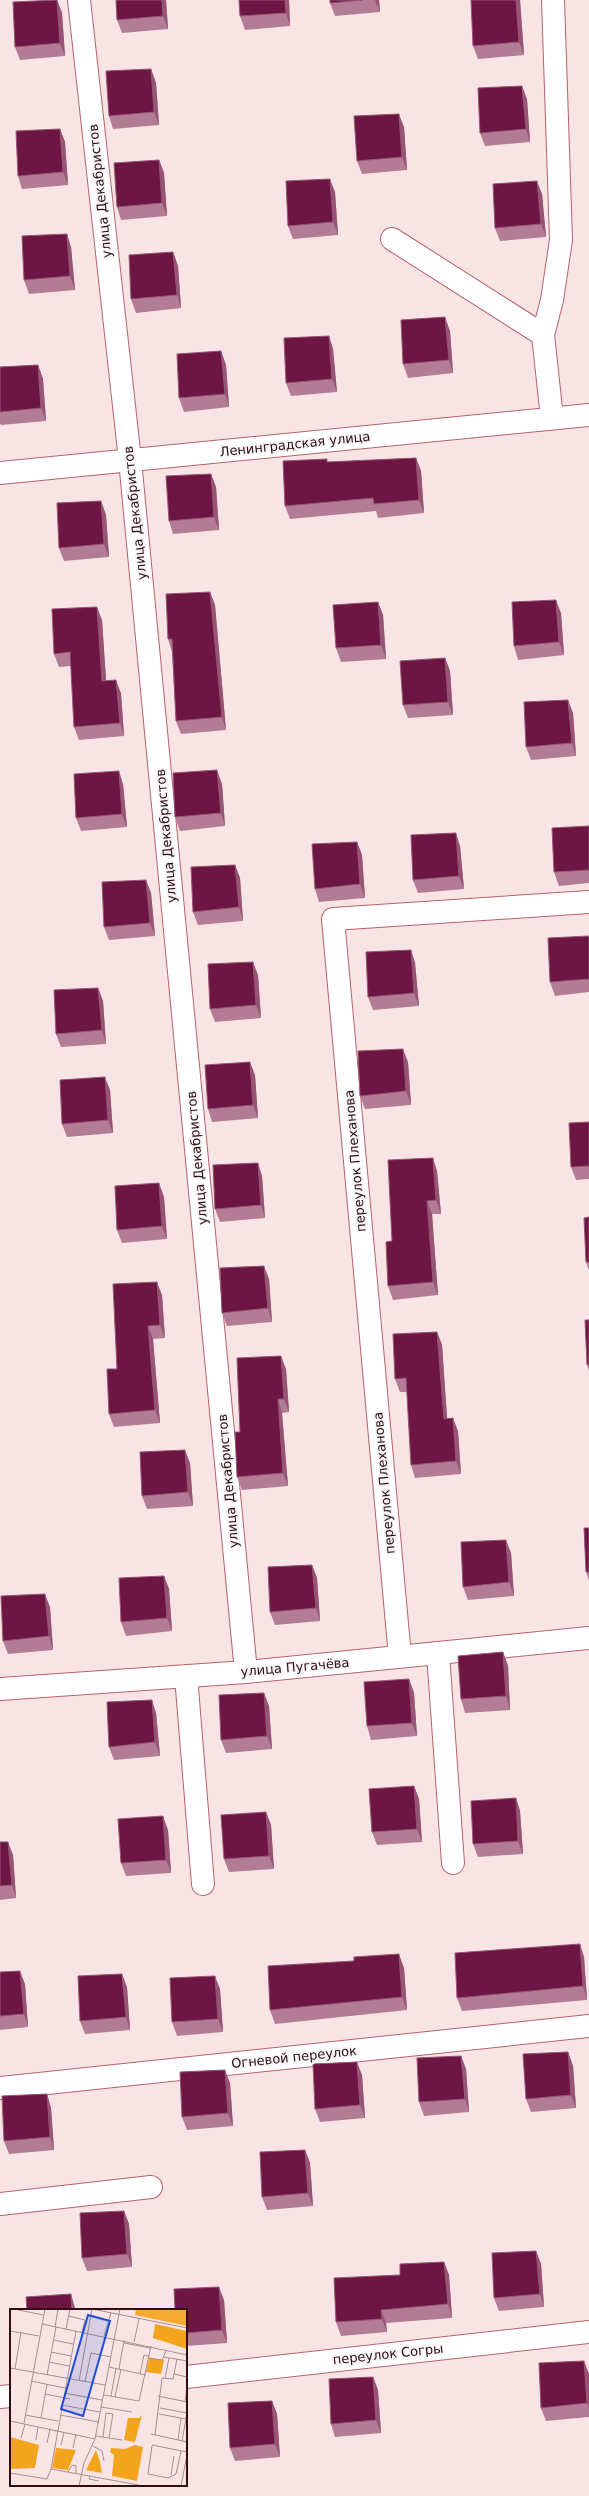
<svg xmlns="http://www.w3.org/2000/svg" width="589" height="2496" viewBox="0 0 589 2496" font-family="'DejaVu Sans',sans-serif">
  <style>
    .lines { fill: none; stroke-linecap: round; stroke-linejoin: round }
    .minor-casing { stroke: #b6626c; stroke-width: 24 }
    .minor { stroke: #fff; stroke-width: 22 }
    .wall { fill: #b27d94 }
    .shaded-wall { fill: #975474 }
    .building { fill: #6d1644; stroke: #975474 }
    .labels { text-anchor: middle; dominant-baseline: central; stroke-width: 4; stroke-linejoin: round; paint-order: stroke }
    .street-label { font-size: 13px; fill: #2f0d13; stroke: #f6f6f6 }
    .inset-road { fill: none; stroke: #a88e91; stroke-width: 1 }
    .view { fill: #1d4ed8; fill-opacity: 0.15; stroke: #1d4ed8; stroke-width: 2 }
    .inset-edge { fill: none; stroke: #2f0d13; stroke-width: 2 }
  </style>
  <rect width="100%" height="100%" fill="#f8e4e5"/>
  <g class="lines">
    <defs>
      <path id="minor" d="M79,0L130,460L246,1672
        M392,239L543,335
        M552,418L543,335L552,300L561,240L553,0
        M0,473L589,415
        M438,1654L453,1863
        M400,1657L333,919L589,902
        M186,1676L203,1884
        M0,1689L246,1672L589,1638
        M0,2088L589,2026
        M0,2204L151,2187
        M186,2377L589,2332
        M0,2397L11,2396"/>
    </defs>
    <!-- minor casing -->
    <use href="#minor" class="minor-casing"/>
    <!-- minor -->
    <use href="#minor" class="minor"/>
  </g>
  <!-- wall -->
  <path class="wall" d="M57,0L62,13L65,56L20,60L15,47Z
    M116,0H166L168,29L122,33L117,20Z
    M239,0H289L290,26L245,30L240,16Z
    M330,0H379L380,12L335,16L330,3Z
    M471,0H520L524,55L478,59L473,46Z
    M151,69L156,83L159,125L113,129L109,116Z
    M527,99L530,142L485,146L480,133Z
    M404,127L407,170L362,174L357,161Z
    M60,129L65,142L68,185L22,189L18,176Z
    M159,160L164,173L167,216L121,220L117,207Z
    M335,192L338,235L293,239L288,226Z
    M542,194L546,237L500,241L495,228Z
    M71,247L75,290L29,294L24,280Z
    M173,252L178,266L181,308L136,313L131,299Z
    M450,331L453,373L408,378L403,364Z
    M329,336L333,349L337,392L291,396L286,383Z
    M221,351L226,365L229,407L184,412L179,398Z
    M38,365L43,379L46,421L1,425L0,423V367Z
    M416,458L421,471L424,513L378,518L376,511L290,519L285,506L328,462Z
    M211,474L216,487L219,530L173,534L169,521Z
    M101,501L106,515L109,557L64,561L59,548Z
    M210,592L215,605L226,730L181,734L176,721L172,652L168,639Z
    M378,602L383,615L386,659L341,662L336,648Z
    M561,613L564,655L518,660L514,646Z
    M102,620L106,681L121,693L124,736L79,740L74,727L71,666L59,667L54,654Z
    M445,658L450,671L453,715L408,718L403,705Z
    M573,713L576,756L531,760L526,747Z
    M123,784L127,827L81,831L76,818Z
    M222,784L225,826L180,831L175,817Z
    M589,826V883L559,886L554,872Z
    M357,842L362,855L365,898L319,902L315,889Z
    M460,846L464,889L418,893L413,880Z
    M235,865L240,878L243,921L198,925L193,912Z
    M146,880L151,893L155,936L109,940L104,927Z
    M589,936V992L555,996L550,982Z
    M411,950L415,963L419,1006L373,1010L368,997Z
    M258,975L261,1018L215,1022L210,1009Z
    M98,988L103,1001L106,1044L61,1047L56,1034Z
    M408,1062L411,1105L365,1109L360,1096Z
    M255,1075L258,1118L212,1122L208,1109Z
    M110,1090L113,1133L67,1137L62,1124Z
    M589,1122V1179L576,1180L571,1167Z
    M437,1171L441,1214H432L438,1295L393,1300L388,1286Z
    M262,1176L265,1218L220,1222L215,1209Z
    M164,1197L167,1239L122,1243L117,1230Z
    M586,1262H589V1270Z
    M269,1279L272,1322L227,1326L222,1313Z
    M162,1295L165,1338L153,1339L160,1423L114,1427L109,1414L117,1369Z
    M589,1320V1371L587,1365Z
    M437,1332L442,1345L447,1418L458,1431L461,1474L415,1478L411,1465L407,1392H400L395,1379Z
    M286,1369L289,1412L282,1413L288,1486L242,1490L237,1477L240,1432Z
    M190,1463L193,1506L147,1509L142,1496Z
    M589,1528V1580L586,1572Z
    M511,1553L514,1596L468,1600L463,1587Z
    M312,1565L317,1578L320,1621L275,1625L270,1612Z
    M164,1576L169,1589L172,1631L126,1636L121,1622Z
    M50,1607L53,1650L8,1654L3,1641Z
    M503,1652L508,1666L510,1710L465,1713L461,1699Z
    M409,1679L414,1693L417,1736L371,1740L367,1726Z
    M269,1706L272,1749L226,1753L221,1740Z
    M156,1713L160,1756L114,1760L109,1747Z
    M414,1786L419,1799L422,1842L377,1845L372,1832Z
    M516,1798L520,1811L523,1854L478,1857L473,1844Z
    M266,1812L271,1825L274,1869L229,1872L224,1859Z
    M168,1830L171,1873L126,1876L121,1863Z
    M0,1842L13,1855L16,1898L0,1900Z
    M584,1957L587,2000L462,2011L457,1998Z
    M404,1968L407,2010L275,2024L270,2010Z
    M0,1972L25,1984L28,2027L0,2030Z
    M127,1987L130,2030L85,2034L80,2021Z
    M220,1989L223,2032L177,2036L172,2022Z
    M568,2052L573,2066L576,2108L531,2112L526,2099Z
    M461,2056L466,2069L469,2112L424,2116L419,2102Z
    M362,2075L365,2118L320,2122L315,2109Z
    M230,2083L233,2126L187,2130L182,2117Z
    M47,2094L51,2108L54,2150L9,2154L4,2141Z
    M305,2150L310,2163L313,2206L267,2210L262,2197Z
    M124,2211L129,2224L132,2267L87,2271L82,2258Z
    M536,2251L541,2264L544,2307L499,2311L494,2298Z
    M444,2262L449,2275L452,2318L386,2323L387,2332L341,2336L336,2322L400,2275Z
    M224,2300L227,2343L186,2346V2310Z
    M584,2361L589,2374V2417L546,2421L541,2408Z
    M373,2377L378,2390L381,2433L335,2437L331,2424Z
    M272,2401L277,2414L280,2457L235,2461L230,2448Z"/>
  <!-- shaded-wall -->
  <path class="shaded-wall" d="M57,0L62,13L65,56L60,43Z
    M162,0H166L168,29L163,16Z
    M285,0H289L290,26L286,13Z
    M375,0H379L380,12Z
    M516,0H520L524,55L519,42Z
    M151,69L156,83L159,125L154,112Z
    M522,86L527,99L530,142L526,129Z
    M399,114L404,127L407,170L402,157Z
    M60,129L65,142L68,185L63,172Z
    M159,160L164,173L167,216L162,203Z
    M330,179L335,192L338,235L333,222Z
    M537,181L542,194L546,237L541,224Z
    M67,234L71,247L75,290L70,276Z
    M173,252L178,266L181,308L177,295Z
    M445,317L450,331L453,373L449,360Z
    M329,336L333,349L337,392L332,379Z
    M221,351L226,365L229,407L225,394Z
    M38,365L43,379L46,421L41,408Z
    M416,458L421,471L424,513L419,500Z
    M211,474L216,487L219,530L214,517Z
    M101,501L106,515L109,557L104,544Z
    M210,592L215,605L226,730L222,717Z
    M556,600L561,613L564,655L559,642Z
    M378,602L383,615L386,659L381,645Z
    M97,607L102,620L107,694L102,681Z
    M445,658L450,671L453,715L448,702Z
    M116,680L121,693L124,736L120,723Z
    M568,700L573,713L576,756L572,743Z
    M217,770L222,784L225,826L221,813Z
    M119,771L123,784L127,827L122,814Z
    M456,833L460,846L464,889L459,876Z
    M357,842L362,855L365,898L360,884Z
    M235,865L240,878L243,921L239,907Z
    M146,880L151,893L155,936L150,923Z
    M411,950L415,963L419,1006L414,993Z
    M253,962L258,975L261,1018L256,1005Z
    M98,988L103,1001L106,1044L102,1030Z
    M403,1049L408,1062L411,1105L406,1091Z
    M250,1062L255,1075L258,1118L253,1105Z
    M105,1077L110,1090L113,1133L108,1120Z
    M433,1158L437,1171L441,1214L436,1200Z
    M258,1163L262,1176L265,1218L261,1205Z
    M159,1183L164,1197L167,1239L162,1226Z
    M427,1201L432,1214L438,1295L433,1282Z
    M264,1266L269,1279L272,1322L268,1308Z
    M157,1282L162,1295L165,1338L160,1325Z
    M148,1326L153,1339L160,1423L155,1410Z
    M437,1332L442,1345L448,1432L444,1419Z
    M281,1356L286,1369L289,1412L284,1399Z
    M278,1399L282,1413L288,1486L283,1473Z
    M453,1418L458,1431L461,1474L456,1461Z
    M185,1450L190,1463L193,1506L188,1492Z
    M506,1540L511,1553L514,1596L509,1582Z
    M312,1565L317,1578L320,1621L316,1608Z
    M164,1576L169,1589L172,1631L167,1618Z
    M45,1594L50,1607L53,1650L49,1636Z
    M503,1652L508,1666L510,1710L506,1696Z
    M409,1679L414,1693L417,1736L412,1723Z
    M264,1693L269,1706L272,1749L267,1736Z
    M152,1700L156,1713L160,1756L155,1742Z
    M414,1786L419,1799L422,1842L417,1829Z
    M516,1798L520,1811L523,1854L518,1841Z
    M266,1812L271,1825L274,1869L269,1856Z
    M163,1816L168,1830L171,1873L166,1860Z
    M8,1842L13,1855L16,1898L12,1885Z
    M580,1944L584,1957L587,2000L583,1986Z
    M399,1954L404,1968L407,2010L402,1997Z
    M20,1971L25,1984L28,2027L24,2014Z
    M122,1974L127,1987L130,2030L126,2017Z
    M215,1976L220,1989L223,2032L218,2019Z
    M568,2052L573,2066L576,2108L571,2095Z
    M461,2056L466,2069L469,2112L465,2099Z
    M357,2062L362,2075L365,2118L360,2105Z
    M225,2070L230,2083L233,2126L228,2113Z
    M47,2094L51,2108L54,2150L50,2137Z
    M305,2150L310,2163L313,2206L308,2193Z
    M124,2211L129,2224L132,2267L127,2254Z
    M536,2251L541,2264L544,2307L540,2294Z
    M444,2262L449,2275L452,2318L448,2304Z
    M219,2287L224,2300L227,2343L222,2330Z
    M71,2294L75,2308L76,2310H72Z
    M381,2310L386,2323L387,2332L382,2319Z
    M584,2361L589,2374V2409L587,2403Z
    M373,2377L378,2390L381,2433L376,2420Z
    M272,2401L277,2414L280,2457L275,2444Z"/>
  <!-- building -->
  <path class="building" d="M57,0L60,43L15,47L13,2Z
    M116,0H162L163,16L117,20Z
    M239,0H285L286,13L240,16Z
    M330,0H363L330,3Z
    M471,0H516L519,42L473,46Z
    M151,69L154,112L109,116L106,71Z
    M522,86L526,129L480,133L478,88Z
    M399,114L402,157L357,161L354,116Z
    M60,129L63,172L18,176L16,131Z
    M159,160L162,203L117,207L114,163Z
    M330,179L333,222L288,226L286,181Z
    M537,181L541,224L495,228L493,184Z
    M67,234L70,276L24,280L22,236Z
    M173,252L177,295L131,299L129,255Z
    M445,317L449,360L403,364L401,320Z
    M329,336L332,379L286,383L284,338Z
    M221,351L225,394L179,398L177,354Z
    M38,365L41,408L0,412V367Z
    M416,458L419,500L374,504L373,498L285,506L283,461L327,459V462Z
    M211,474L214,517L169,521L166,476Z
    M101,501L104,544L59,548L57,503Z
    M210,592L222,717L176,721L172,639H168L166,594Z
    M556,600L559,642L514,646L512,602Z
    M378,602L381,645L336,648L333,605Z
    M97,607L102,681L116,680L120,723L74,727L70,652L54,654L52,609Z
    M445,658L448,702L403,705L400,661Z
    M568,700L572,743L526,747L524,702Z
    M217,770L221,813L175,817L173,773Z
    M119,771L122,814L76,818L74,774Z
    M589,826V870L554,872L552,828Z
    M456,833L459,876L413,880L411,835Z
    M357,842L360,884L315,889L312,844Z
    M235,865L239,907L193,912L191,867Z
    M146,880L150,923L104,927L102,882Z
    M589,936V979L550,982L548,938Z
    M411,950L414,993L368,997L366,952Z
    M253,962L256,1005L210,1009L208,964Z
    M98,988L102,1030L56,1034L54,990Z
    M403,1049L406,1091L360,1096L358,1051Z
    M250,1062L253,1105L208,1109L205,1065Z
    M105,1077L108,1120L62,1124L60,1080Z
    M589,1122V1166L571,1167L569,1123Z
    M433,1158L436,1200L427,1201L433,1282L388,1286L386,1242L392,1241L388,1160Z
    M258,1163L261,1205L215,1209L213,1165Z
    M159,1183L162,1226L117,1230L115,1186Z
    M589,1217V1262H586L584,1218Z
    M264,1266L268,1308L222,1313L220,1268Z
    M157,1282L160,1325L148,1326L155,1410L109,1414L107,1369H117L113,1284Z
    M585,1320H589V1364L587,1365Z
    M437,1332L444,1419L453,1418L456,1461L411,1465L406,1378L395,1379L393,1334Z
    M281,1356L284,1399H278L283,1473L237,1477L235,1432H240L237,1358Z
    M185,1450L188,1492L142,1496L140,1452Z
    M584,1528H589V1572H586Z
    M506,1540L509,1582L463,1587L461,1542Z
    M312,1565L316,1608L270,1612L268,1567Z
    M164,1576L167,1618L121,1622L119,1578Z
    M45,1594L49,1636L3,1641L1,1596Z
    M503,1652L506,1696L461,1699L458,1656Z
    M409,1679L412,1723L367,1726L364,1682Z
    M264,1693L267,1736L221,1740L219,1695Z
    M152,1700L155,1742L109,1747L107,1702Z
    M414,1786L417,1829L372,1832L369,1789Z
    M516,1798L518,1841L473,1844L471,1801Z
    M266,1812L269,1856L224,1859L221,1815Z
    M163,1816L166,1860L121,1863L118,1819Z
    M0,1842H8L12,1885L0,1886Z
    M580,1944L583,1986L457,1998L455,1953Z
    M399,1954L402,1997L270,2010L268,1966L354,1961V1957Z
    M20,1971L24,2014L0,2016V1972Z
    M122,1974L126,2017L80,2021L78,1976Z
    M215,1976L218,2019L172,2022L170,1978Z
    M568,2052L571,2095L526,2099L523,2054Z
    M461,2056L465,2099L419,2102L417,2058Z
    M357,2062L360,2105L315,2109L313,2064Z
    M225,2070L228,2113L182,2117L180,2072Z
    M47,2094L50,2137L4,2141L2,2096Z
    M305,2150L308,2193L262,2197L260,2152Z
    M124,2211L127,2254L82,2258L80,2213Z
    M536,2251L540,2294L494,2298L492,2253Z
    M444,2262L448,2304L381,2310L382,2319L336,2322L334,2278L400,2275V2264Z
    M219,2287L222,2330L186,2333V2310H175L174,2289Z
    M71,2294L72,2310H27L26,2297Z
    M584,2361L587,2403L541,2408L539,2363Z
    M373,2377L376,2420L331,2424L329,2379Z
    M272,2401L275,2444L230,2448L228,2403Z"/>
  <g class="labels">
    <!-- street labels -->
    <g class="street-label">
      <text transform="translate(100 191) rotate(-96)">улица Декабристов</text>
      <text transform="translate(295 444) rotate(-6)">Ленинградская улица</text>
      <text transform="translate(135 513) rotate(-96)">улица Декабристов</text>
      <text transform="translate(166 836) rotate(-95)">улица Декабристов</text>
      <text transform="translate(197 1158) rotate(-95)">улица Декабристов</text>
      <text transform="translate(355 1161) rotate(-95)">переулок Плеханова</text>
      <text transform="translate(228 1481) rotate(-95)">улица Декабристов</text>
      <text transform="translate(384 1483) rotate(-95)">переулок Плеханова</text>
      <text transform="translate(295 1667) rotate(-5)">улица Пугачёва</text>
      <text transform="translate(294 2057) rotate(-6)">Огневой переулок</text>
      <text transform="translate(388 2354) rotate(-6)">переулок Согры</text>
    </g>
  </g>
  <!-- overview -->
  <g transform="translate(10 2309)">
    <rect width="177" height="177" fill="#f8e4e5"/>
    <path d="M126,0H177V17L125,6Z" fill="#f7aa30"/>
    <path d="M145,15L177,22V40L143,29ZM139,49L154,51L151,65L136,63ZM132,106L125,133L114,131L118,109H129ZM0,128L29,136L25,159L0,160ZM125,136L133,138L127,172L102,167L104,146L100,143L101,139L115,140ZM46,139L66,141L58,161L42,159ZM86,141L90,153L92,164L76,161Z" fill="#f2a41c"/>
    <path class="inset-road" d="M4,0L33,6M82,0L177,19M59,7L75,11L72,23M32,15L177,46M45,18L48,0M56,20L60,0M0,22L29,27M94,27L101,4M44,31L63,35M124,33L129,10M114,34L140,39M41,43L61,47M154,48L177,52M139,49L152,51L156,42M39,53L59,57M99,58L136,66M0,59L95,76M5,60L11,23M109,60L114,31M130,65L134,46L139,47M164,65L177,68M37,66L46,18M155,69L159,49M21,72L55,79M69,72L82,0M75,73L81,44L101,48M54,84L92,91M35,85L60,90M94,86L129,92L141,37M101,87L106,59M148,87L177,93M105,88L111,60M175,93L177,78M51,96L90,103M91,98L122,103M150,99L177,104M96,104L103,105L99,129M149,105L176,110M15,106L48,112M50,106L89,113M31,109L37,75M0,112L85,130M14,114L35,0M141,125L177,133M145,126L152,69L163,70L167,50M86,127L112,131M93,128L96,104M11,129L15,115M26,131L28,118M168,131L171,109M172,132L177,104M37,134L40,120M51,136L54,123M142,136L177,143M83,137L92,142L94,152M142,137L138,165L158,169L166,165L171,142M63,139L66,125M41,160L134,177M58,163L62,156L66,157V164M0,164L37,170L41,160L66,22M161,166L164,147M80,167L79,170L89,172M69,177L74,154L85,130L110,0M171,177L177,146"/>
    <path class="view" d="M78,6L100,12L73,107L51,100Z"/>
    <rect width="177" height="177" class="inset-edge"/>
  </g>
</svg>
